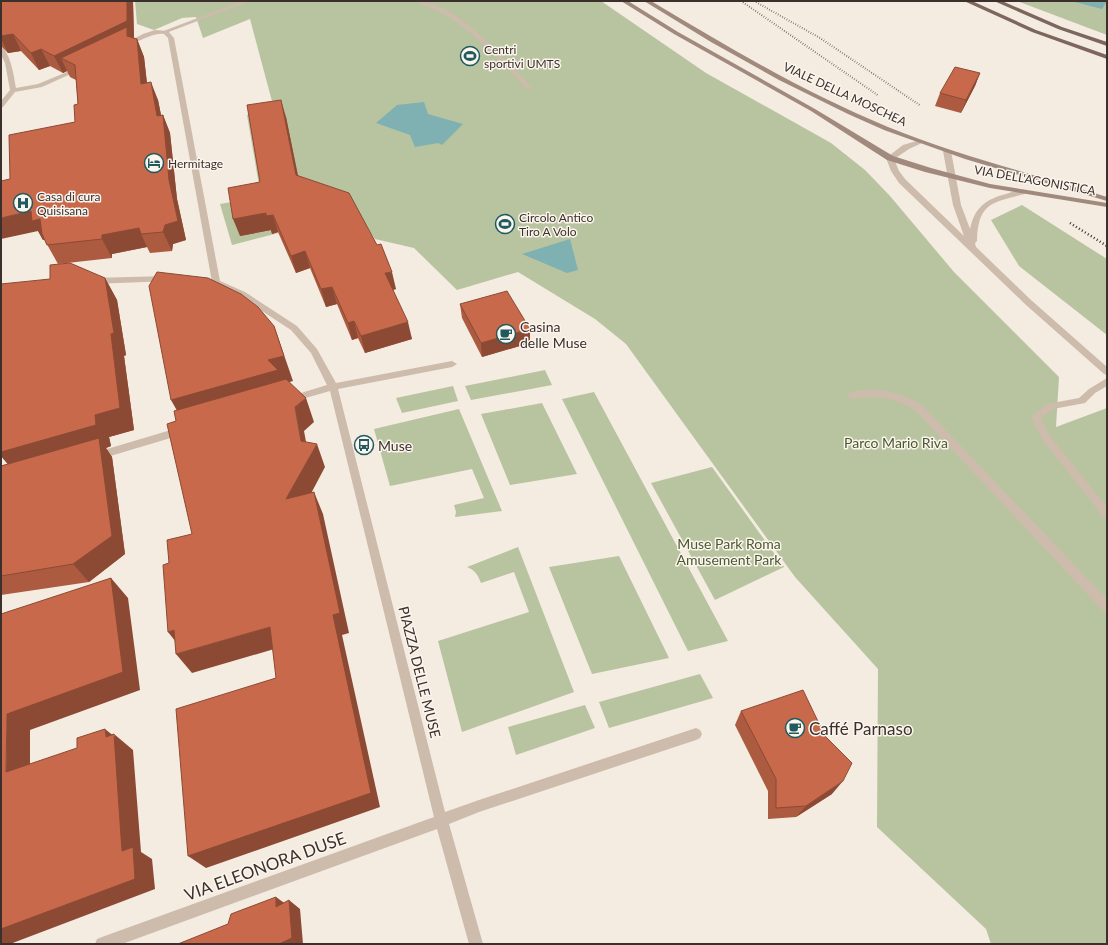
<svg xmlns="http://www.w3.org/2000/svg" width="1108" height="945" viewBox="0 0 1108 945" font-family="Lato,sans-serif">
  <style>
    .green { fill: #b8c4a0 }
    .water { fill: #7fb0b2 }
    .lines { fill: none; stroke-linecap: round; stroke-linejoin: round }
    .service { fill: #cdbbac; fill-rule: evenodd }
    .minor { fill: #cdbbac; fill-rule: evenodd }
    .tertiary { fill: #cdbbac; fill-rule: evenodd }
    .secondary { fill: #a18a7d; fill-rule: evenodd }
    .primary { fill: #7d675c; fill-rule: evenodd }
    .rail-far1 { stroke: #3b302b; stroke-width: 2; stroke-dasharray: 0.5 2; stroke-linecap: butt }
    .rail { stroke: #3b302b; stroke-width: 2.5; stroke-dasharray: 1 2.5; stroke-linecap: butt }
    .wall { fill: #ac5a40 }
    .shaded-wall { fill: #8c4a34 }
    .building { fill: #c8694b; stroke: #8c4a34 }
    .labels { text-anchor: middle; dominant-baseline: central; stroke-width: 3; stroke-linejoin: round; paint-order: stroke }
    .far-poi-label { font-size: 12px; fill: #3b302b; stroke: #fbf5ee; text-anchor: start }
    .far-street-label { font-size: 12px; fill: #3b302b; stroke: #fbf5ee }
    .poi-label { font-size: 14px; fill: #3b302b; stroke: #fbf5ee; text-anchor: start }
    .park-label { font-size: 14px; fill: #4a5a2e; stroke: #fbf5ee }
    .street-label { font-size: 14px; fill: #3b302b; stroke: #fbf5ee }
    .near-poi-label { font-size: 17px; fill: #3b302b; stroke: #fbf5ee; text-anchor: start }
    .near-street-label { font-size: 17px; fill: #3b302b; stroke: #fbf5ee }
  </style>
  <rect width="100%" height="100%" fill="#f4ebe1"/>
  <!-- green -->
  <path class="green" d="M135,1H601L706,73L831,143L865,170L890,196L954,272L1059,377L1056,427L1107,408V944H991L986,929L877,827L878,669L795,577L626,344L595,319L518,272L457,290L414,248L375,239L357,213L232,245L220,204L261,197L247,115L273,105L250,19L203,38L196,17L182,18L154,30L137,24Z
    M1017,1H1107V35Z
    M1022,205L1107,259V335L1019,266L991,220Z
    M545,370L552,385L471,400L465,386Z
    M453,386L458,401L402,413L396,398Z
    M594,392L728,641L688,651L562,399Z
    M542,403L577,474L510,485L481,414Z
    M459,409L502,511L455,517L456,512L454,505L484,498L472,469L390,486L374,429Z
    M712,467L784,567L715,600L651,483Z
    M518,547L574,692L462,732L438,641L529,612L514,572L481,583C478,575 475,570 467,567Z
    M619,556L669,658L592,674L549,567Z
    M700,674L713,698L609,728L599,702Z
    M585,705L595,728L516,755L508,727Z"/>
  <!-- water -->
  <path class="water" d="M1071,1H1107L1102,9Z
    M424,102L428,114L463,124L442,145L438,143L415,147L410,135L376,123L397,105Z
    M570,239L578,270L567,273L522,254Z"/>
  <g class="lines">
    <!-- service -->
    <path class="service" d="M242,1H250L166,33L161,32Z
      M417,1C455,1 506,60 531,87V89H527C502,63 478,35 447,16C438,10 425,7 417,1Z
      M1107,378V386L1095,393L1085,403L1053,409L1041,418L1050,436L1107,507V519L1103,518L1092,502L1043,441L1031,417L1047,404L1079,398L1089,389Z
      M860,390C882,388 902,393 921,404L1107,599V612L1103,611L915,410C894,398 875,394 851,399L846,396L848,394Z"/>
    <!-- minor -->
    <path class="minor" d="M155,30L168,31L174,38L220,281L245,292L297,326L317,349L336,383L452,361L457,364L452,367L338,389L445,812L479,800L696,728L700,730L702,734L700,738L696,740L479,812L449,824L483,944H469L437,829L122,944H95L97,939L102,937L434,817L330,391L291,402L286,399L288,397L327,385L311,353L291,330L239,296L212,282L168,38L164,34C151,32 127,49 122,45L143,34Z
      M1,47C11,53 14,77 16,88L38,84L79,67L84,68L42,87L15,92L3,107L1,108V101L10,90L5,63L1,55Z
      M167,276L171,279L170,281L93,284L89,281L93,278Z
      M181,427L184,428L186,431L184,434L97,460L94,459L92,456L94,453L97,452Z"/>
    <!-- tertiary -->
    <path class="tertiary" d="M920,140L922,141V143L909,149L894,159L899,171L905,179L964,236L953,205L943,151L944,149H947L951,151L961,205L970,229C974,208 986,199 1006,194C1012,192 1019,189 1025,190V194C992,202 978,203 977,241L975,243L976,247L1031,300L1107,367V375L1104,374L1025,304L899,183L891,171L886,158L903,145Z"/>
    <!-- secondary -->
    <path class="secondary" d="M621,1H628L678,32L815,109L893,156L931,168L990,184L1107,203V207L990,188L925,172L887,160L811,111L674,34Z
      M644,1H651C728,47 805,93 888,127C959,156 1034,174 1107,197V201L965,159L884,130L848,114L779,80L711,42Z"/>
    <!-- primary -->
    <path class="primary" d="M964,1H972L1036,30L1107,55V59L1032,32Z
      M994,1H1002L1062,27L1107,42V46L1058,29Z"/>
    <!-- rail-far1 -->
    <path class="rail-far1" d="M741,1L879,96
      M754,1L820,38L921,106"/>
    <!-- rail -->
    <path class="rail" d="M1070,223L1107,246"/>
  </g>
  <!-- wall -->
  <path class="wall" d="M1,1H133L134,38L137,39L144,57L147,83L158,100L161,115H163L170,133L177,199L186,240L173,244L172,251L150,253L147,247L112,254V258L58,264L44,239L43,240L38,231L10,179L75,122L78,104L76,80L70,77L67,71L63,73L50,66L39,70L21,51L8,53L1,46Z
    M980,73L975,86L961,113L935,106L940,93Z
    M286,117L298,175L396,289L393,290L412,339L365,353L358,338L352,340L337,304L326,307L310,268L296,273L278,232L272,234L271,230L240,236Z
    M105,278L117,300L126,355L124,356L134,430L109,437L111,446L106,448L112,457L125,554L89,582L1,595V466L8,464L1,456V284Z
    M460,304L530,343L482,357L462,318Z
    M741,711L832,794L796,817L768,819V791L735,725Z"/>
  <!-- shaded-wall -->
  <path class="shaded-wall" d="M127,1H133L134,38L75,65L61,58L67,71L63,73L54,56Z
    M13,34L21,51L8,53L1,39V36Z
    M137,39L144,57L149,102L141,84Z
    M41,49L50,66L39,70L31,53Z
    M980,73L975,86L961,113L966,100Z
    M151,82L158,100L165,135L157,116Z
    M281,100L286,117L301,192L296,175Z
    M163,115L170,133L177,199L186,240L173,244L172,251L163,232Z
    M31,211L40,219L51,238L43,240L38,231L1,239V218Z
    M266,213L273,215L278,232L272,234L271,230L240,236L233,219Z
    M139,228L141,234L147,247L112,254V258L102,239V235Z
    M305,251L310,268L296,273L291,256Z
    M392,272L396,289L388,291L385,273Z
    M105,278L117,300L126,355L124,356L134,430L109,437L111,446L106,448L112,457L125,554L89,582L73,564L16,474L1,456V452L95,415L111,334Z
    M332,287L337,304L326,307L321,289Z
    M354,321L358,338L352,340L348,323Z
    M408,322L412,339L365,353L361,336Z
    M274,326L293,381L283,384L185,425L171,400L268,360Z
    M530,329V343L482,357L481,343Z
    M306,398L314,422L304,431L309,458L317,444L325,467L296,522L286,499L301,441L295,407Z
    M314,492L323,514L349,633L342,635L380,807L206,868L188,856L333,615Z
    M111,578L128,598L140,690L30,730V786L6,772L7,714Z
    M270,627L281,647L192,673L176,654Z
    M174,630L184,652L168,632Z
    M105,729L115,737L114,734L133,750L141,852L152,859L155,889L10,944H1V929L122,851Z
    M843,781L832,794L796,817L806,806Z
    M276,897L287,905L276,907Z
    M289,900L300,909L303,944H279Z"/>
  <!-- building -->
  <path class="building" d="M1,1H127V21L54,56L41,49L31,53L13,34L1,36Z
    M127,27V36L137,39L141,84L151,82L157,116L163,115L169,180L178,221L165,225L163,232L141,234L139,228L102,235V239L47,245L42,234L40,219L32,221L31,211L1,218V181L10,179L9,135L75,122L74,105L78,104L75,65L61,58Z
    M955,67L980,73L966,100L940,93Z
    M281,100L296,175L349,193L377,245L381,244L392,272L385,273L408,322L361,336L354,321L348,323L332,287L321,289L305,251L291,256L273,215L266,216V213L233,219L228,188L260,182L247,105Z
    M70,263L105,278L114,333L111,334L120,408L95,415L96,425L1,452V284L50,279V265Z
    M157,272L208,278L241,294L258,307L274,326L284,356L268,360L278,370L171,400L149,286Z
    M507,291L530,329L481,343L460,304Z
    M286,379L306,398L295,407L301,441L317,444L286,499L314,492L340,613L333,615L371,793L188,856L176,709L276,678L270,627L176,654L174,630L168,632L163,565L169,563L167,540L192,534L167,424L176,421L174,411Z
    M99,438L112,536L73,564L1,576V466Z
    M111,578L123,672L7,714L6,772L77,748V738L105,729L106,737L114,734L122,851L133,847L135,879L1,929V614Z
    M803,690L825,736L852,763L843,781L806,806L776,808V779L741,711Z
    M276,897V907L289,900L292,938L279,944H178L228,924L231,914Z"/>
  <!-- icons -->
  <defs>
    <symbol id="stadium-ring" viewBox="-11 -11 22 22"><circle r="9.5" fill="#fbf5ee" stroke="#1f5a5e" stroke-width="1.5"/><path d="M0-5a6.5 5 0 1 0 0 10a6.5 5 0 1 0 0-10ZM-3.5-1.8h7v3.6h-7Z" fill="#1f5a5e"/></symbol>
    <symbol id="hotel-ring" viewBox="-11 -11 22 22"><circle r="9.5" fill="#fbf5ee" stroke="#1f5a5e" stroke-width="1.5"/><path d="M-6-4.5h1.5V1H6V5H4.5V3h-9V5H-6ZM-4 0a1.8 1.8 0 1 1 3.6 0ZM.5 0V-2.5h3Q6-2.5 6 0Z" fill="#1f5a5e"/></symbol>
    <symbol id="hospital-ring" viewBox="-11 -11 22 22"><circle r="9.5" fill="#fbf5ee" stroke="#1f5a5e" stroke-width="1.5"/><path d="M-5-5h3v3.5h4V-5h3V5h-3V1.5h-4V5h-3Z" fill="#1f5a5e"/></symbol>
    <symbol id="cafe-ring" viewBox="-11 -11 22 22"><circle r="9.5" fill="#fbf5ee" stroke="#1f5a5e" stroke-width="1.5"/><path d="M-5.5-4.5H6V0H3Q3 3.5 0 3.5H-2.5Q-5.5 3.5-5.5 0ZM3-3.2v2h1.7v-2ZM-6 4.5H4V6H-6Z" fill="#1f5a5e"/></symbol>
    <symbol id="bus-ring" viewBox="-11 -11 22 22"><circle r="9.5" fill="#fbf5ee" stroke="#1f5a5e" stroke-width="1.5"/><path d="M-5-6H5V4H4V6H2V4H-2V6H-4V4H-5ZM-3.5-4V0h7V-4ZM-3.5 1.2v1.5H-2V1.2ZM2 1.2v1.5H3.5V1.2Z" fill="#1f5a5e"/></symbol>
  </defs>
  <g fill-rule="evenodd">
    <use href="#stadium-ring" x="459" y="45" width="22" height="22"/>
    <use href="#hotel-ring" x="143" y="152" width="22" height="22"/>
    <use href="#hospital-ring" x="12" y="192" width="22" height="22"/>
    <use href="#stadium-ring" x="494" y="213" width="22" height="22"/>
    <use href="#cafe-ring" x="495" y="323" width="22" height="22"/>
    <use href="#bus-ring" x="353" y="434" width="22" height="22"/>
    <use href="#cafe-ring" x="784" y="717" width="22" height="22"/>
  </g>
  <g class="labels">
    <!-- far-poi labels -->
    <g class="far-poi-label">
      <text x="484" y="49">Centri<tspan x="484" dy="14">sportivi UMTS</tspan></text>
      <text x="168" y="163">Hermitage</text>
      <text x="37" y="196">Casa di cura<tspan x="37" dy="14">Quisisana</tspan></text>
      <text x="519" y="217">Circolo Antico<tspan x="519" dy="14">Tiro A Volo</tspan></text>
    </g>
    <!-- far-street labels -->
    <g class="far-street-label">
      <text transform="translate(845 94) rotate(25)">VIALE DELLA MOSCHEA</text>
      <text transform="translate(1035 180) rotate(10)">VIA DELL'AGONISTICA</text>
    </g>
    <!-- poi labels -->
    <g class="poi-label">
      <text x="520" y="326">Casina<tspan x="520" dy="16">delle Muse</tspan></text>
      <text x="378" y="445">Muse</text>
    </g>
    <!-- park labels -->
    <g class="park-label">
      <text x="896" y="442">Parco Mario Riva</text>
      <text x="729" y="543">Muse Park Roma<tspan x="729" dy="16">Amusement Park</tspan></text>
    </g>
    <!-- street labels -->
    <g class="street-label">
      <text transform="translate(420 672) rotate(76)">PIAZZA DELLE MUSE</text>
    </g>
    <!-- near-poi labels -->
    <g class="near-poi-label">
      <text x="809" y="728">Caffé Parnaso</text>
    </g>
    <!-- near-street labels -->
    <g class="near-street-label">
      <text transform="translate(265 866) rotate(-20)">VIA ELEONORA DUSE</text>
    </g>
  </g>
  <!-- border -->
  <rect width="1108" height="945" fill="none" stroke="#3b302b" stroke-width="4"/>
</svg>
